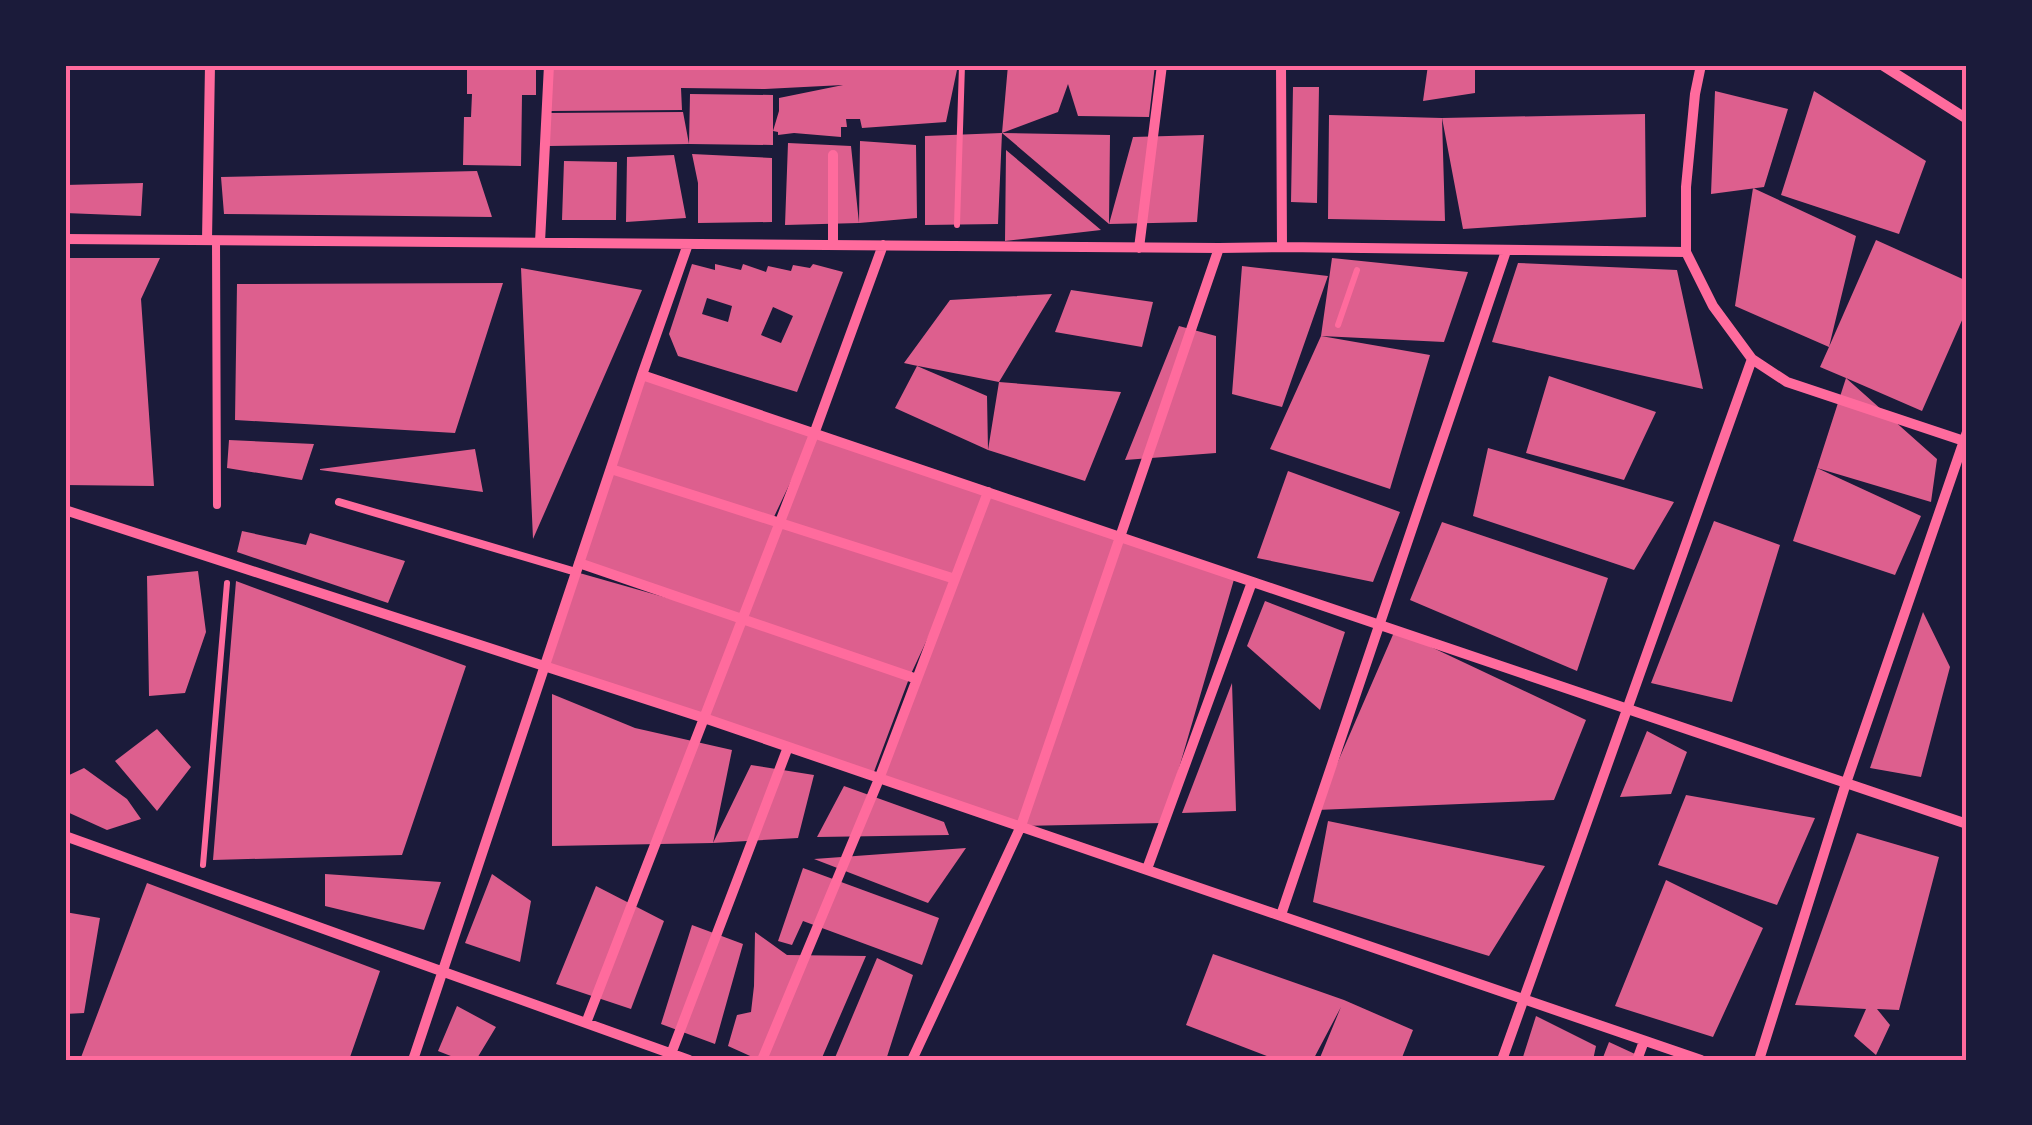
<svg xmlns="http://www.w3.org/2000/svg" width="2032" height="1125" viewBox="0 0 2032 1125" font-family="'Golos Text',sans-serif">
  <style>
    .building { fill: #dd5f8e; fill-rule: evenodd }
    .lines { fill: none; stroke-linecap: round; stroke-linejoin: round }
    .path { stroke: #ff6b9d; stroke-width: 6 }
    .service { stroke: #ff6b9d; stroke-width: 8 }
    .minor { stroke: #ff6b9d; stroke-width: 10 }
    .neatline { fill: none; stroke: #ff6b9d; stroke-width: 4 }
  </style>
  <rect width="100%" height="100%" fill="#1b1b3a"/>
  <!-- building -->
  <path class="building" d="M467,65H536V95H522L521,166L463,165L464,117H471L472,94H467Z
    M552,65H958L946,122L862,128L860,119H846L847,127H841V137L794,133L778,135V132L773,131V145L689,144L690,94L773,95V131L779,111V98L843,85L765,89L681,88L682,110L549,111Z
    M1008,65H1155L1149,117L1078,116L1068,84L1058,112L1002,133Z
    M1428,65H1475V93L1423,101Z
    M1293,87H1319L1317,203L1291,202Z
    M1715,91L1788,109L1764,187L1711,194Z
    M1814,91L1926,161L1899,234L1781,195Z
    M683,112L689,144L549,146V113Z
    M1645,114L1646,217L1463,229L1442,118Z
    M1329,115L1442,118L1445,221L1328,219Z
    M1002,133L1110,135L1109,224L1133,137L1204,135L1197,222L1109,224Z
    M1002,133L998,224L925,225V136Z
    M860,141L916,145L917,218L859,223L785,225L788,143L851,146L859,223Z
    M1006,150L1101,230L1005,241Z
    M692,154L772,158V222L698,223V183Z
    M674,155L686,218L626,222L627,157Z
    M564,161L617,162L616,220H562Z
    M477,171L492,217L224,214L221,177Z
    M143,183L141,216L65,213V185Z
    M1753,188L1856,236L1829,347L1876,240L1967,281V309L1922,411L1846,378L1937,459L1931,502L1817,468L1921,516L1895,575L1793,541L1817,468L1846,378L1820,367L1829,347L1735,306Z
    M65,258H160L141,299L154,486L65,485Z
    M1332,258L1468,272L1444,342L1321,336L1430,355L1390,489L1270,449L1321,336Z
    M1518,263L1677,270L1703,389L1492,342Z
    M692,264L715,270V264L741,270L743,264L766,272L768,266L791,271L793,265L810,268L813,264L843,272L797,392L678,356L669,334ZM707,298L732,306L728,322L702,314ZM773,307L793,316L781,343L761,335Z
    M1242,266L1328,276L1282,407L1232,394Z
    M521,268L642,290L533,539Z
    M503,283L455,433L235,420L237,284Z
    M1071,290L1153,302L1142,347L1055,332Z
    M1052,294L999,382L1121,392L1085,481L988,450L895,408L917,366L987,396L988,450L999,382L913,365L904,363L950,300Z
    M1179,326L1216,336V453L1125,460Z
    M642,375L1235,576L1163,823L1021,826L879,779L952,586L910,676L872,777L544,666L576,572L727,615L579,563ZM810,441L780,523L772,521Z
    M1549,376L1656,412L1624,480L1526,453Z
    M229,440L314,444L302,480L227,468Z
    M1488,448L1674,502L1634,570L1473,516Z
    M475,449L483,492L320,470V469Z
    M1288,471L1400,512L1373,582L1257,558Z
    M1714,521L1780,545L1732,702L1651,683Z
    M1442,522L1608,578L1577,671L1410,600Z
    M242,531L306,545L310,533L405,561L388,603L237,552Z
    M198,571L206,632L185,693L149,696L147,576Z
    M236,581L466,666L402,855L213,860Z
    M1265,601L1345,632L1320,710L1247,646Z
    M1923,612L1950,667L1921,777L1870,768Z
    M1395,630L1586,720L1554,800L1317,810Z
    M1232,683L1236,811L1182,813Z
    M552,694L635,728L732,750L713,843L552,846Z
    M157,729L191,767L157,811L115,761Z
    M1647,731L1687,752L1671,794L1620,797Z
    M751,765L814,775L798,838L713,843Z
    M84,768L127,799L141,819L107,830L65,811V777Z
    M844,786L944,822L949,835L817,837Z
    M1686,795L1815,818L1777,905L1658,865Z
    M1328,821L1545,866L1489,956L1313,902Z
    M1857,833L1939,857L1899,1010L1877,1009L1890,1025L1876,1055L1854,1036L1866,1009L1795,1005Z
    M966,848L928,903L814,859Z
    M803,868L939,918L922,965L803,921L792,945L778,941Z
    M325,874L441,882L424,930L325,906Z
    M492,874L531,901L520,962L465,943Z
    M1666,880L1763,928L1713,1037L1615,1006Z
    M147,883L380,971L349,1060H80Z
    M596,886L664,921L631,1009L556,984Z
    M65,912L100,918L84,1013L65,1014Z
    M692,925L743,944L715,1044L661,1024Z
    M755,932L787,955L866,956L821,1060H759L728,1046L737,1015L751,1012L754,986Z
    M1213,954L1344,1000L1413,1030L1401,1060H1319L1341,1007L1313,1060H1277L1186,1025Z
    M877,958L913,975L886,1060H834Z
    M457,1006L496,1027L476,1060H461L438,1051Z
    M1536,1016L1596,1046L1593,1060H1522Z
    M1609,1042L1648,1060H1602Z"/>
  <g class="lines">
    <!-- path -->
    <path class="path" d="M957,225L962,65
      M1338,325L1357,270
      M203,865L227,583"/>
    <!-- service -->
    <path class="service" d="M216,240L217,505
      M339,502L576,572"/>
    <!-- minor -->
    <path class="minor" d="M1281,65L1282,247
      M1701,65L1695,94L1686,187V252L1713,306L1752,359L1787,382L1967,442
      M1882,65L1967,119
      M65,239L1219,248L1282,247L1686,252
      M207,240L210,65
      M540,242L549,65
      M833,245V155
      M1139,248L1162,65
      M642,375L1967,824
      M611,469L955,579
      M65,510L704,718L1701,1060
      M579,563L917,679
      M65,836L689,1060
      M1147,869L1252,582
      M1281,915L1506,251
      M586,1023L814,434L883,245
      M671,1054L788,747
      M413,1060L642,375L688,244
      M762,1060L879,779L988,492
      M912,1060L1021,826L1219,248
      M1502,1060L1752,359
      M1637,1060L1644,1041
      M1759,1060L1846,783L1967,432"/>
  </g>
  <!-- border -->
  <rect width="2032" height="1125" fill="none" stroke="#1b1b3a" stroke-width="135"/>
  <rect x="68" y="68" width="1896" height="990" class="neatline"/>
</svg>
